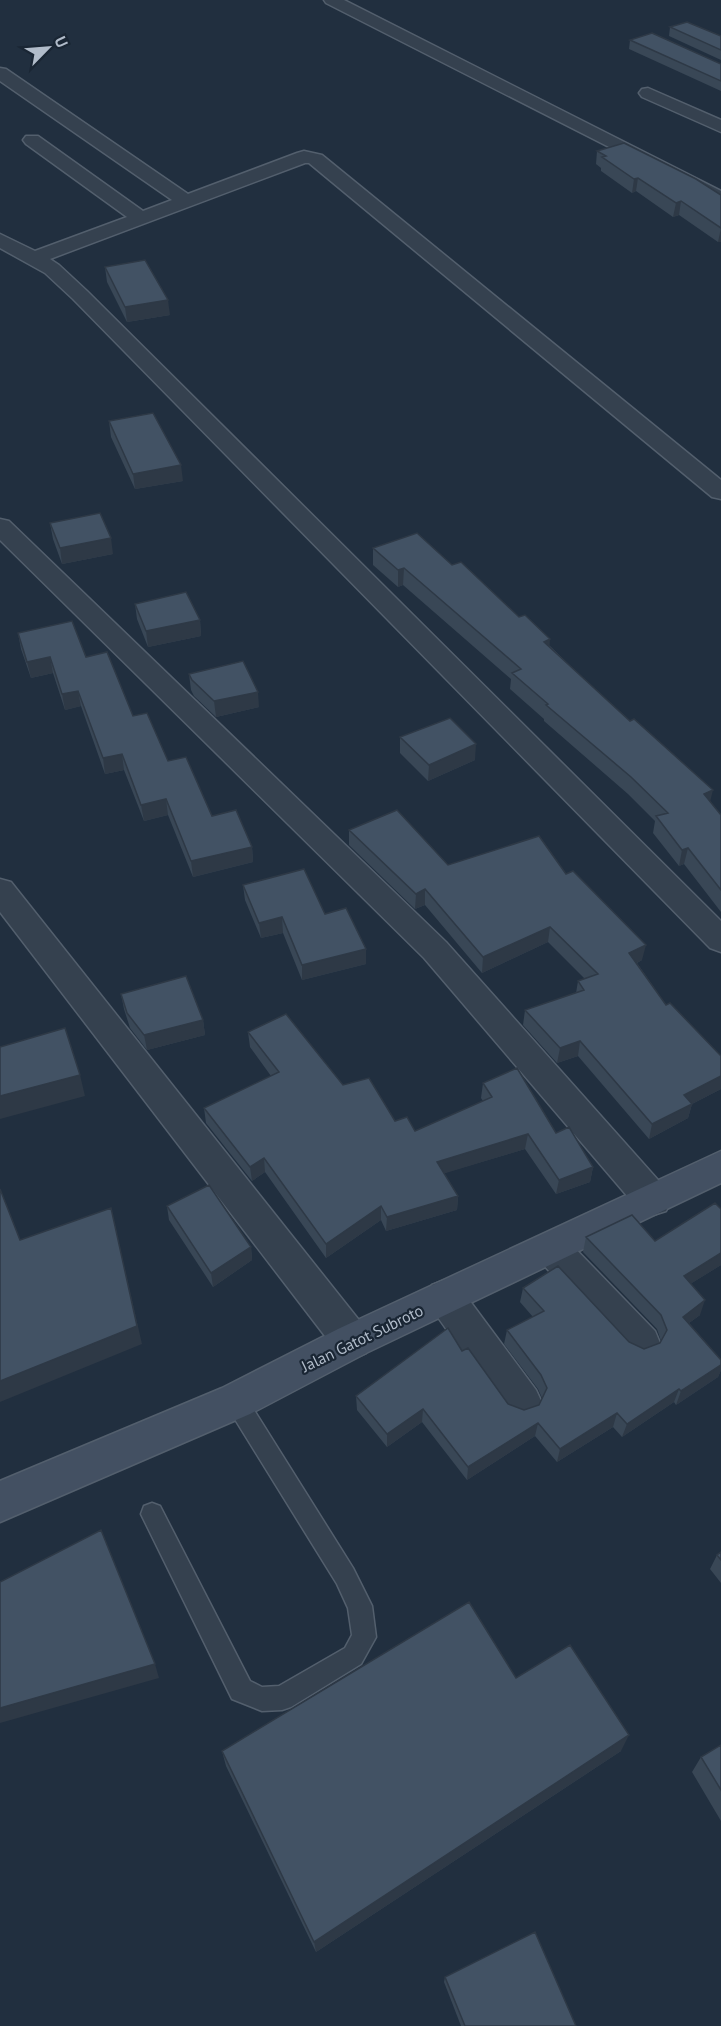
<svg xmlns="http://www.w3.org/2000/svg" width="721" height="2026" viewBox="0 0 721 2026" font-family="'PT Sans',sans-serif">
  <style>
    .lines { fill: none; stroke-linecap: round; stroke-linejoin: round }
    .lane-casing { stroke: #535f6d; stroke-width: 3 }
    .street-casing { stroke: #535f6d; stroke-width: 3 }
    .secondary-casing { stroke: #535f6d; stroke-width: 3 }
    .lane { fill: #35414f; fill-rule: evenodd }
    .street { fill: #35414f; fill-rule: evenodd }
    .secondary { fill: #435062; fill-rule: evenodd }
    .wall { fill: #394756 }
    .shaded-wall { fill: #2e3946 }
    .building { fill: #425264; stroke: #2e3946; stroke-width: 1.5 }
    .labels { text-anchor: middle; dominant-baseline: central; stroke-width: 4.5; stroke-linejoin: round; paint-order: stroke }
    .street-label { font-size: 16px; fill: #b1bcca; stroke: #1a2634 }
  </style>
  <rect width="100%" height="100%" fill="#212f3f"/>
  <g class="lines">
    <defs>
      <path id="lane" d="M236,1391L244,1394L353,1568L372,1606L376,1637L361,1664L291,1707L282,1710L262,1711L232,1699L141,1514L144,1506L152,1503L160,1506L250,1681L262,1687L279,1686L345,1648L352,1635L348,1608L337,1584L228,1408L225,1401L228,1394Z"/>
      <path id="street" d="M324,0H344L721,191V204L326,3Z
        M0,68L6,69L188,194L297,153L304,151L322,155L721,480V499L712,497L309,163H305L50,259L59,265L87,291L721,921V952L710,948L73,299L45,273L0,248V234L35,251L127,217L26,144L23,140L26,136H38L143,211L172,200L0,81Z
        M648,88L721,120V132L642,97L639,93L642,89Z
        M0,519L9,521L446,942L666,1189L671,1200L666,1211L653,1215L640,1211L424,958L0,540Z
        M0,879L11,882L366,1329L371,1341L366,1353L352,1359L338,1353L0,912Z
        M551,1232L564,1237L655,1331L660,1343L655,1355L641,1361L627,1355L538,1259L533,1248L538,1237Z
        M445,1280L458,1285L536,1390L542,1403L536,1416L522,1421L508,1416L432,1309L426,1297L432,1285Z"/>
      <path id="secondary" d="M721,1151V1183L366,1353L250,1414L0,1522V1481L222,1388L338,1329Z"/>
    </defs>
    <!-- lane casing -->
    <use href="#lane" class="lane-casing"/>
    <!-- street casing -->
    <use href="#street" class="street-casing"/>
    <!-- secondary casing -->
    <use href="#secondary" class="secondary-casing"/>
    <!-- lane -->
    <use href="#lane" class="lane"/>
    <!-- street -->
    <use href="#street" class="street"/>
    <!-- secondary -->
    <use href="#secondary" class="secondary"/>
  </g>
  <!-- wall -->
  <path class="wall" d="M670,27L721,36V60L669,36Z
    M630,40L721,64V91L629,49Z
    M597,151L721,195V242H718L679,215L673,217L636,191L632,193L601,171V168L596,164Z
    M105,267L170,315L127,322L107,282Z
    M109,421L183,481L135,489L111,437Z
    M50,523L113,554L62,564L53,539Z
    M373,548L452,565L550,646L710,802L721,815V912L684,864L679,866L653,833L655,821L628,794L544,721V719L510,689L511,679L403,585L398,587L373,565Z
    M135,604L200,620L201,636L148,647L137,619Z
    M18,633L86,657L212,816L252,847L253,862L193,877L168,815L144,821L124,770L105,774L81,706L65,710L53,673L31,678L21,649Z
    M189,674L259,707L216,717L194,696L191,690Z
    M400,737L475,760L428,781L400,753Z
    M349,830L448,865L566,874L642,960L637,963L666,1005L721,1056V1089L692,1104L688,1118L649,1139L578,1056L557,1063L523,1025L525,1010L576,993L578,981L585,979L548,942L482,973L425,905L415,909L349,845Z
    M243,885L325,914L366,949V964L302,980L283,933L261,938L245,900Z
    M121,994L203,1020L205,1035L147,1050L130,1028L124,1009Z
    M248,1032L343,1085L395,1121L415,1131L483,1101L481,1098L483,1083L556,1133L593,1167L590,1182L556,1194L525,1149L444,1173L458,1196L457,1210L386,1231L381,1220L326,1258L265,1172L252,1181L206,1123L204,1108L271,1076L250,1047Z
    M167,1206L251,1247L252,1260L213,1287L169,1220Z
    M721,1209V1265L690,1284L700,1315L689,1323L721,1360V1370L718,1377L676,1405L674,1402L622,1437L613,1427L557,1462L535,1436L467,1480L422,1422L387,1447L357,1410L356,1396L462,1351L508,1404L524,1410L539,1405L542,1398L538,1389L504,1344L507,1330L533,1317L520,1302L523,1288L629,1342L644,1349L660,1343L661,1341L657,1329L583,1252L586,1237L655,1241Z
    M721,1552V1583L710,1569L717,1555Z
    M516,1678L621,1751L316,1952L226,1766L222,1751Z
    M721,1745V1821L692,1772L701,1757Z
    M445,1977L576,2026H461L444,1982Z"/>
  <!-- shaded-wall -->
  <path class="shaded-wall" d="M638,178L636,191L632,193L634,179Z
    M681,201L679,215L673,217L676,203Z
    M721,228V242H718Z
    M168,300L170,315L127,322L125,307Z
    M181,465L183,481L135,489L133,474Z
    M111,538L113,554L62,564L60,548Z
    M404,568L403,585L398,587V570Z
    M200,620L201,636L148,647L146,631Z
    M550,639L549,656L544,642Z
    M50,657L53,673L31,678L27,662Z
    M78,691L81,706L65,710L62,694Z
    M258,692L259,707L216,717L214,701Z
    M476,744L475,760L428,781L429,765Z
    M122,754L124,770L105,774L103,758Z
    M713,790L709,806L704,794Z
    M166,799L168,815L144,821L141,805Z
    M252,847L253,862L193,877L191,861Z
    M688,848L684,864L679,866L682,850Z
    M425,889V905L415,909L416,894Z
    M282,917L283,933L261,938L259,923Z
    M550,927L548,942L482,973L483,957Z
    M646,945L642,960L626,969L629,953Z
    M366,949V964L302,980V965Z
    M203,1020L205,1035L147,1050L144,1035Z
    M580,1041L578,1056L557,1063L560,1048Z
    M80,1075L85,1096L0,1119V1096Z
    M721,1076V1089L692,1104L688,1118L649,1139L652,1124L684,1095Z
    M528,1134L525,1149L436,1176L437,1162Z
    M264,1158L265,1172L252,1181L250,1167Z
    M593,1167L590,1182L556,1194L559,1180Z
    M458,1196L457,1210L386,1231L387,1217Z
    M381,1206V1220L326,1258V1244Z
    M111,1208L142,1344L0,1402V1381Z
    M251,1247L252,1260L213,1287L211,1273Z
    M721,1253V1265L679,1291L684,1276Z
    M705,1300L700,1315L678,1331L683,1317Z
    M721,1365V1370L718,1377L676,1405L681,1391Z
    M679,1389L674,1402L622,1437L627,1424Z
    M423,1409L422,1422L387,1447V1434Z
    M617,1413L613,1427L557,1462L560,1449Z
    M538,1423L535,1436L467,1480L468,1467Z
    M155,1664L159,1678L0,1723V1708Z
    M629,1735L621,1751L316,1952L314,1942Z"/>
  <!-- building -->
  <path class="building" d="M687,22L721,36V50L670,27Z
    M652,33L721,64V81L630,40Z
    M624,143L696,179L721,195V228L681,201L676,203L638,178L634,179L602,157L606,156L597,151Z
    M145,260L168,300L125,307L105,267Z
    M153,413L181,465L133,474L109,421Z
    M100,513L111,538L60,548L50,523Z
    M417,533L452,565L461,562L519,617L525,615L550,639L544,642L630,721L634,719L713,790L704,794L721,815V890L688,848L682,850L656,816L668,813L631,777L546,705L548,704L512,673L521,669L404,568L398,570L373,548Z
    M186,592L200,620L146,631L135,604Z
    M72,621L86,657L107,652L133,716L147,713L168,761L186,757L212,816L236,810L252,847L191,861L166,799L141,805L122,754L103,758L78,691L62,694L50,657L27,662L18,633Z
    M243,661L258,692L214,701L192,680L189,674Z
    M450,718L476,744L429,765L400,737Z
    M397,810L448,865L539,836L566,874L573,871L646,945L629,953L666,1005L670,1003L721,1056V1076L684,1095L692,1104L652,1124L580,1041L560,1048L525,1010L584,990L578,981L598,974L550,927L483,957L425,889L416,894L349,830Z
    M304,869L325,914L346,908L366,949L302,965L282,917L259,923L243,885Z
    M186,976L203,1020L144,1035L127,1013L121,994Z
    M286,1014L343,1085L369,1078L395,1121L407,1117L415,1131L492,1097L483,1083L517,1068L556,1133L569,1127L593,1167L559,1180L528,1134L437,1162L458,1196L387,1217L381,1206L326,1244L264,1158L250,1167L204,1108L279,1072L248,1032Z
    M65,1028L80,1075L0,1096V1047Z
    M209,1185L251,1247L211,1273L167,1206Z
    M0,1189L20,1240L111,1208L137,1326L0,1381Z
    M715,1203L721,1209V1253L684,1276L705,1300L683,1317L721,1360V1365L681,1391L679,1389L627,1424L617,1413L560,1449L538,1423L468,1467L423,1409L387,1434L356,1396L448,1328L462,1351L468,1348L508,1404L524,1410L539,1405L547,1388L541,1375L507,1330L544,1311L523,1288L558,1266L629,1342L644,1349L660,1343L667,1330L661,1315L586,1237L632,1215L655,1241Z
    M101,1530L155,1664L0,1708V1582Z
    M721,1552V1560L717,1555Z
    M469,1602L516,1678L570,1645L629,1735L314,1942L222,1751Z
    M721,1745V1790L701,1757Z
    M535,1932L576,2026H465L445,1977Z"/>
  <g class="labels">
    <!-- street labels -->
    <g class="street-label">
      <text transform="translate(362 1338) rotate(-26)">Jalan Gatot Subroto</text>
    </g>
  </g>
  <!-- north arrow -->
  <g transform="translate(48 48) rotate(65)" stroke="#1a2634" stroke-width="4.5" paint-order="stroke">
  <path d="M0-4.5L10 22L0 15L-10 22Z" fill="#b1bcca"/>
  <text y="-9" font-size="16" font-weight="bold" text-anchor="middle" fill="#b1bcca">U</text>
  </g>
</svg>
